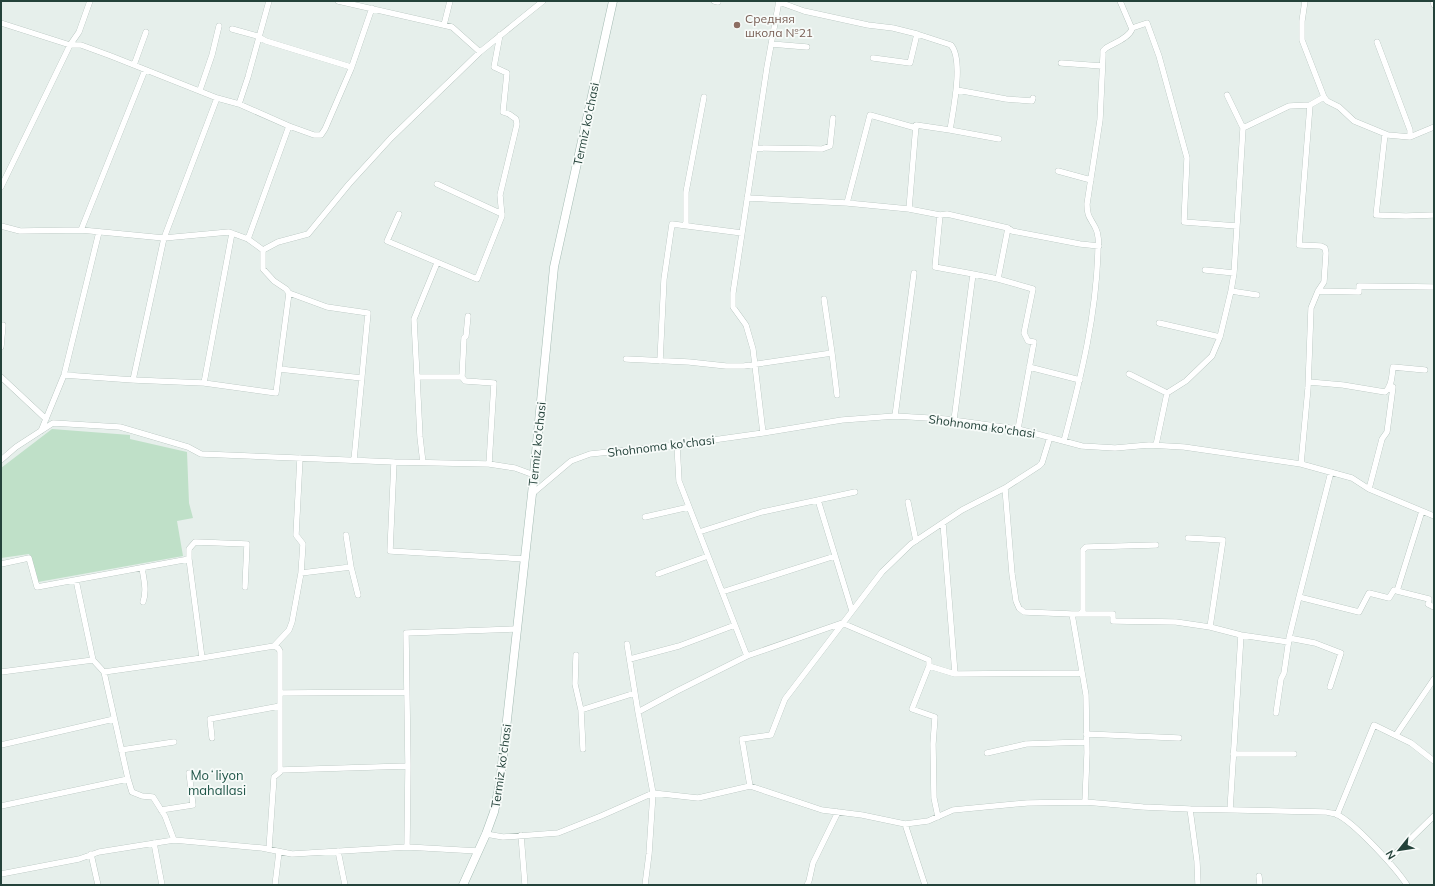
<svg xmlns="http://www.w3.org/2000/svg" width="1435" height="886" viewBox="0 0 1435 886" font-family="Mulish,sans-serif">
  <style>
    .green { fill: #bfe0c8 }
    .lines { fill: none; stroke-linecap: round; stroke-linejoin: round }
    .street-casing { stroke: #a8b8b2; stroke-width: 6 }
    .secondary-casing { stroke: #a4bbb3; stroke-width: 9 }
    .street { stroke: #fff; stroke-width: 5.5 }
    .secondary { stroke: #fff; stroke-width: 8 }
    .education-dot { fill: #8d6e63; stroke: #f7fbf9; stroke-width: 1.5 }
    .labels { text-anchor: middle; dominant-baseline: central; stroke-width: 3.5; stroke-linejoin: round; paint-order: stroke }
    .education-label { font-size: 12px; fill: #785e54; stroke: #f7fbf9; text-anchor: start }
    .street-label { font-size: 12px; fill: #24423a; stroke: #f7fbf9 }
    .neighbourhood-label { font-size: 13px; fill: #1f5548; stroke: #f7fbf9 }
  </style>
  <rect width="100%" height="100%" fill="#e6efeb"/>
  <!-- green -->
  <path class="green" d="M52,429L130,435V439L187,452L189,503L193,518L177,521L183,556L38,582L29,554L1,558V468Z"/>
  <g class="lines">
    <defs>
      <path id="street" d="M338,1L452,27L480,52
        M714,1L718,2
        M1305,1L1302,21V40L1324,97L1327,101L1339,107L1354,121L1388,135L1410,137L1434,127
        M1433,1L1434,5
        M779,2L804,11L868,25L893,28L917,34
        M1,23L70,45H81L111,56L217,98L239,104L289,126L314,135H321L325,129L351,69L372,8
        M444,25L450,1
        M1132,28L1147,23L1159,56L1187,158L1184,222L1237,226L1234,273
        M232,29L257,36L266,41L351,67
        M1377,42L1410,130V137
        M771,44L807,47
        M1061,63L1102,66
        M134,65L146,32
        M200,90L212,55L219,26
        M957,90L1006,99L1032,101L1033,98
        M1227,95L1243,128L1237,226
        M239,104L248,77L269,1
        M1243,128L1289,106L1310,105
        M950,130L999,139
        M1385,134L1376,215L1406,216L1434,215
        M755,148L822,149L830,146L833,118
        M1058,171L1091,180
        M437,184L502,214
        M1,187L70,45L79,32L90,1
        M747,198L847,203L870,115L916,128
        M847,203L909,209L916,125L950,130C953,111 964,60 951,45L917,34L910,63L873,58
        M909,209L940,215L935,267L973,274L954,420
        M399,214L387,241L477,279L502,216L500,195L517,124L516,119L509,114L503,112L507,73L494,67L500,35
        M940,215L947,214L1008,228L1012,231L1080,244L1099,246
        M686,225V192L704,97
        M1,226L20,231L81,230L164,238L229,232L248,239L263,250
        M81,230L145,70
        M248,239L289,126
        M1205,270L1234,273L1231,291
        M973,274L998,279L1008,228
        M998,279L1033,289L1024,333L1028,341L1034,342L1018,429
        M1318,291L1359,292V286L1434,287
        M1159,323L1220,337
        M1,347L3,325
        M832,353L837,395
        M626,359L689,362L726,366H744L832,353L824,299
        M660,361L664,279L672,224L742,233
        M1029,367L1080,380
        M279,369L289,293
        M1129,374L1167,393
        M64,375L133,380L204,383L276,393L279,369L362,378
        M1,377L46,419
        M417,377L414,319L437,263
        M462,377L465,381L494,383L489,464
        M133,380L164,238L217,98
        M1309,382L1343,385L1385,392C1392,387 1392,375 1393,367L1425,370
        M204,383L232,233
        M895,416L914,273
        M41,431L64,375L99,232
        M763,433L753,349L746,325L733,307V293L767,67L779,1
        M1050,437L1042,463L1039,466L1005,488L1012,574L1016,601L1019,608L1024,612L1072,614L1086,695L1087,753L1085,802
        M1064,441C1081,377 1097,313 1098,247C1099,242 1098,233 1096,229C1091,218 1087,218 1087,204L1100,120L1103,56V51L1106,48C1114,43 1129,38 1132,29L1120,1
        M677,445L679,481L747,656
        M1156,445L1167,393L1186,381L1212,356L1220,337L1231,291L1257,295
        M300,458L296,535L303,544L301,573L351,567
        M1,460L16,447L53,423L120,427L188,447L201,454L394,462L489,464L515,468L534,475
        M354,460L368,313L327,307L289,293L286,289L274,281L263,269V250L278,242L308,234L349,184L391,138L480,52L543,1
        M394,462L390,551L525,559
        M423,463L420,437L417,377H462L464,338L466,336L468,316
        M1301,464L1308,388L1311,308L1318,291L1324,282L1326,253L1325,248L1321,246L1299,245L1310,105L1324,97
        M1331,472L1299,597L1359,612L1369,593L1389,598L1394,590L1397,591L1422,511
        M1369,489L1382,439L1387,432L1393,387L1389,386
        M532,494L571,461L590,454L677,445L763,433L842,420L895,416L945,419L1018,429L1082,446L1115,448L1149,445L1184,447L1301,464L1352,478L1369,489L1434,516
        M818,500L852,611
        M908,502L916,541
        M645,517L689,507
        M943,523L955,674L1082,673
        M699,532L762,512L855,492
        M346,535L351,567L358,595
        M1188,538L1223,540L1210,627
        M189,559L202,658
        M1,564L29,558L37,587L189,559V549L195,542L247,544L245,587
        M142,568C144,580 147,591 143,602
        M658,574L708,556
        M1397,591L1429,599L1428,604L1434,607
        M722,592L835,556
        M1299,597L1289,638L1315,643L1341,653L1330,687
        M1072,614H1080L1083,611V550L1086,547L1156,545
        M1080,614H1113V621L1176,622L1210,627L1241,635L1288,642
        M627,644L638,712L653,793L649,854L645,885
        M274,646L289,630L292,622L301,573
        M576,655L575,684L581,710
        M630,659L679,646L735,625
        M929,666L912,709L935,717L933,744L934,798L938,817
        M1,672L93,660
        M104,672L202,658L274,646L278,648L280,651V772L274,777L269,849
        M280,693L406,692
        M638,712L677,691L747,656L842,623L929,660V666L955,674
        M1276,713L1281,679L1284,673L1289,639
        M1086,734L1179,738
        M1396,735L1434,679
        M212,738L210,719L280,706
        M1,745L114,719
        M583,749L581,710L635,693
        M121,750L174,742
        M987,753L1026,744L1086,742
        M1233,754H1294
        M280,770L408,766
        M128,779L132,792L142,796L153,797L165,816L174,840
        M750,786L742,739L771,735L785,699L882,572L911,544L962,510L1005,488
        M1,806L128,779L104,672L93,660L76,580
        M1190,809L1197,861L1198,885
        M161,810L193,805L189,773
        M1230,810L1241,635
        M1337,815L1374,725L1411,743L1434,761
        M905,824L925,885
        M486,834L503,837L558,833L601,816L653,793L698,798L750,786L822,810L862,815L905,824L928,821L953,810L1027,803L1085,802L1143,807L1190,809L1326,812C1329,813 1333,813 1336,814C1354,822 1396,868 1407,885
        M521,835L525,885
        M154,843L162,885
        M407,847L408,766L406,633L517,629
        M338,851L345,885
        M91,854L98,885
        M1388,861L1434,816
        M1,874L79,859L99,852L174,840L262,848L292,854L407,847L478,851
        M1259,876L1260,885
        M275,885L279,852
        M807,885L809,881L813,863L838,812"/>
      <path id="secondary" d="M463,885L486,834L494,812L500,783L532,494L554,267L613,1"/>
    </defs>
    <!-- street casing -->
    <use href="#street" class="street-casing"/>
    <!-- secondary casing -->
    <use href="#secondary" class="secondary-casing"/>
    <!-- street -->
    <use href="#street" class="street"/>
    <!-- secondary -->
    <use href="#secondary" class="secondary"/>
  </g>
  <!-- markers -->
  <circle class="education-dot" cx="737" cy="25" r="4"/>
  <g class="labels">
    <!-- education labels -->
    <g class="education-label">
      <text x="745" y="18">Средняя<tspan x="745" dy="14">школа №21</tspan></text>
    </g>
    <!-- street labels -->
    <g class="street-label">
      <text transform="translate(586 124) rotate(-78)">Termiz ko'chasi</text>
      <text transform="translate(982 426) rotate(8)">Shohnoma ko'chasi</text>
      <text transform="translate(537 444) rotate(-84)">Termiz ko'chasi</text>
      <text transform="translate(661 446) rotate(-7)">Shohnoma ko'chasi</text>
      <text transform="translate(501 766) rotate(-82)">Termiz ko'chasi</text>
    </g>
    <!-- neighbourhood labels -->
    <g class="neighbourhood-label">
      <text x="217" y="775">Moʻliyon<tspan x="217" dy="15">mahallasi</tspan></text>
    </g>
  </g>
  <!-- border -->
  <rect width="1435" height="886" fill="none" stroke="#24423a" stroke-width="4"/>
  <!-- north arrow -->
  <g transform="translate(1399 850) rotate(240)" stroke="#f7fbf9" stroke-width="3" paint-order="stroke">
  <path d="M0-3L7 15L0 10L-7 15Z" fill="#24423a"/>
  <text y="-6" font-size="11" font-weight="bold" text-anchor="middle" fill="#24423a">N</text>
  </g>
</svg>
